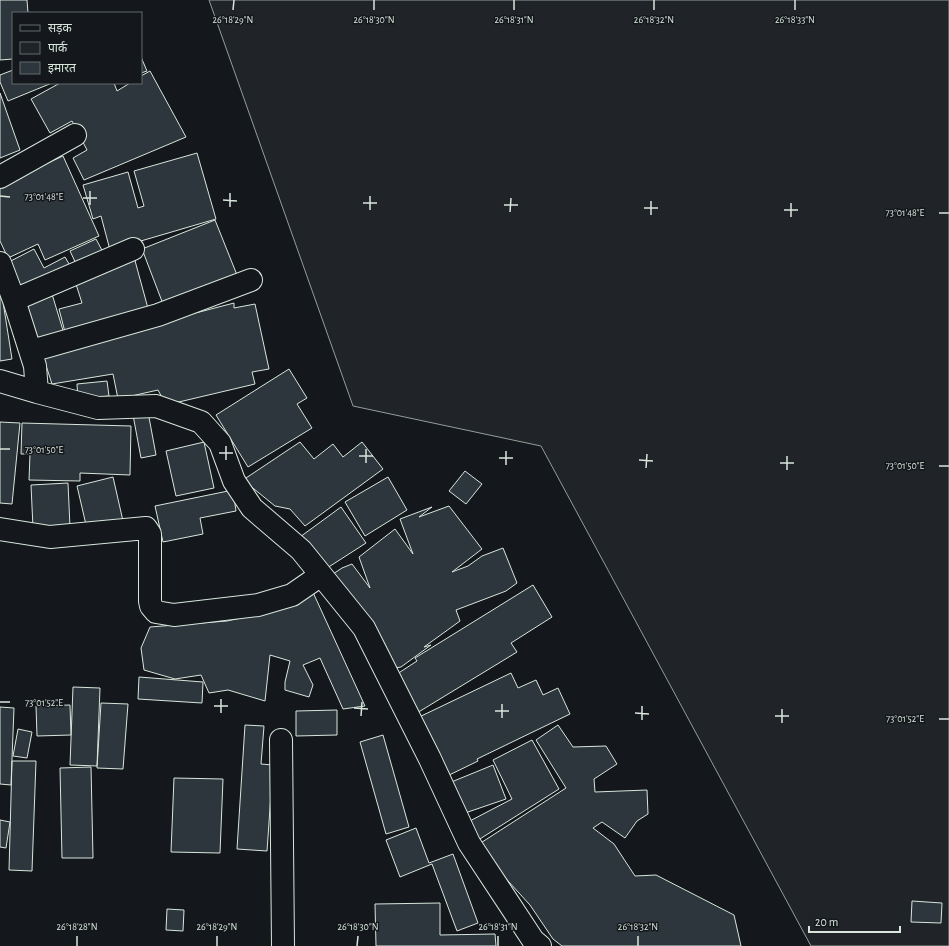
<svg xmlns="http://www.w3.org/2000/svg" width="949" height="946" viewBox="0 0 949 946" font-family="'Alegreya Sans','Noto Sans Devanagari',sans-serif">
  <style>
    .green { fill: #202428; stroke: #939e99 }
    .building { fill: #2c363c; stroke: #d8e6dc }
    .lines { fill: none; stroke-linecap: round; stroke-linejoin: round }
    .minor-casing { stroke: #d8e6dc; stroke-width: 24 }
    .minor { stroke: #14181c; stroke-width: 22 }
    .ticks { fill: none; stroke: #d8e6dc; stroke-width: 1.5 }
    .ticks-label { font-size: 10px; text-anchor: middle; fill: #d8e6dc; stroke: #14181c; stroke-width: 3; stroke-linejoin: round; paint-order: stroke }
  </style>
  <rect width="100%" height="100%" fill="#14181c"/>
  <!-- green -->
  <path class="green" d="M209,0H949V946H811L541,446L353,406Z"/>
  <!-- building -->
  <path class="building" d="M0,0H27L28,13H13V59L0,60Z
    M141,57L147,71L141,73Z
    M13,70V83H52L8,101L0,82V75Z
    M150,71L186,137L84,180L73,158L87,150L72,121L50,133L31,99L60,83H114L117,91L130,83H141V76Z
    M0,93L20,150L0,158Z
    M197,153L216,219L110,250L101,216L93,219L83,185L128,172L138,208L144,206L134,171Z
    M63,156L99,236L45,260L38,244L8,258L0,241V185Z
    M215,220L237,275L163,304L142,249Z
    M96,239L105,256L78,268L70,251Z
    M34,249L44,268L65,257L72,269L20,295L3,265Z
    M134,257L149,312L66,336L59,309L82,303L74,278Z
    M0,283L12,359L0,361Z
    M52,294L65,337L34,346L22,303Z
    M234,303V308L255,304L269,369L252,372L255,384L166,405L158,390L118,399L113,374L52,384L42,353Z
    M289,369L307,398L297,404L312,428L248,467L216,415Z
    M107,381L109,396L78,399L77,384Z
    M148,412L156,455L141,458L133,415Z
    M0,422L20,423L12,504L0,503Z
    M22,423L131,426L130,475L80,473V481L29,480L30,454H21Z
    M204,442L214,488L176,496L166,451Z
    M300,442L314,459L333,444L343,457L362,442L383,469L305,526L290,509L275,506L243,480Z
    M465,471L482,484L466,504L449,491Z
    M113,477L123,521L87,529L77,486Z
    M388,477L407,510L365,536L345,502Z
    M68,483L70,527L33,528L31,485Z
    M233,490L236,511L200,518L203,534L163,542L155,506Z
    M449,506L482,549L452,572L468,566L482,556L503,548L517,583L506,591L456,610L460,621L424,647L431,645L401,667L389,669L330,576L342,568L352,564L370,588L359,557L395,529L413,554L400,519L432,507L419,517Z
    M341,507L366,543L324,570L300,537Z
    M533,585L552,617L511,643L517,652L412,716L394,676L417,661L415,658Z
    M311,588L365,706L343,709L320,658L303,665L313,685L309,697L285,690V682L290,661L270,655L265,701L228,690L209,693L201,675L175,679L144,670L141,648L150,627L227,621L287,608Z
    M511,673L518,688L536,680L543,695L558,688L570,714L477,759L478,761L443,778L415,719Z
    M139,677L203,682L202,703L138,699Z
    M73,687L100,688L97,766L70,765Z
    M101,703L128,704L123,769L97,768Z
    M70,705L71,735L37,736L36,706Z
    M0,707L14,708L11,785L0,784Z
    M337,710V735L296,736V711Z
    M245,725L264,726L261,764L273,765L267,851L237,849Z
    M558,725L573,747L606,746L617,764L594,779L595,792L647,790L648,814L637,821L625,838L602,822L593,828L614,844L635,876L656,875L734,915L741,946H562L553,939L530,905L476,846L566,788L536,740Z
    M18,729L32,732L27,758L13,756Z
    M383,735L409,827L386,834L360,742Z
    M532,740L559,789L475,842L466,823L512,799L493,760Z
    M12,761H36L32,871L9,870Z
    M493,765L506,799L465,813L449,783Z
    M91,767L93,858H62L60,768Z
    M174,778L223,779L220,853L171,852Z
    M0,820L10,822L6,848L0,847Z
    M416,828L429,863L453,854L478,923L457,931L432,864L400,877L386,840Z
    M912,901L942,903L941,923L911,922Z
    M440,903V935L495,934L496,946H376L375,904Z
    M167,909L184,910L183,931L166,930Z"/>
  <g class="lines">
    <defs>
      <path id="minor" d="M0,177L75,135
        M0,263L14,300L35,366L37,392
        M14,300L133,249
        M31,351L158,315L251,280
        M0,381L37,392L98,408L156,406L201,422L220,443L234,481L252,508L301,550L364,628L430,759L469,843L533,940L540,946
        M0,529L50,537L146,528L150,534V601L151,606L156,612L174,615L258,605L292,595L321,575
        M281,740L283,946"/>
    </defs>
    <!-- minor casing -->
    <use href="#minor" class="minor-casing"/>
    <!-- minor -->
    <use href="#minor" class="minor"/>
  </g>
  <!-- ticks -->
  <path class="ticks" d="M233,10L234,0M374,10V0M514,10V0M654,10V0M795,10V0M0,196L10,197M83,198H97M223,200L237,201M363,203H377M90,205V191M504,205H518M230,207V193M644,208H658M370,210V196M784,210H798M510,212L511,198M939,213H949M651,215V201M791,217V203M0,449H10M219,453H233M359,456H373M499,458H513M226,460V446M639,460L653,461M366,463V449M780,463H794M506,465V451M939,466H949M646,468L647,454M787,470V456M0,702H10M214,706H228M354,708L368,709M495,711H509M221,713V699M635,713L649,714M361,716L362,702M775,716H789M502,718V704M939,719H949M642,720V706M782,723V709M77,946V936M217,946V936M357,946L358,936M498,946V936M638,946V936"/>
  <g class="ticks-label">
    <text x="233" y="23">26°18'29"N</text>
    <text x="374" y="23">26°18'30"N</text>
    <text x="514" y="23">26°18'31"N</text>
    <text x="654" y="23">26°18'32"N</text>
    <text x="795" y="23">26°18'33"N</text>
    <text x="44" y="200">73°01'48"E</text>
    <text x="905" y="216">73°01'48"E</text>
    <text x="44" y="453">73°01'50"E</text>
    <text x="905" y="469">73°01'50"E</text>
    <text x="44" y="706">73°01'52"E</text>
    <text x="905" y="722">73°01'52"E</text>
    <text x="77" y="930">26°18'28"N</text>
    <text x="217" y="930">26°18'29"N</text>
    <text x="358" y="930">26°18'30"N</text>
    <text x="498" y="930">26°18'31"N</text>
    <text x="638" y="930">26°18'32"N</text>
  </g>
  <!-- legend -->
  <rect x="12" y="12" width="130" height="72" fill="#14181c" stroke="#626a69"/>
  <rect x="20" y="25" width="20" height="6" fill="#14181c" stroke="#626a69"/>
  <text x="48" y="32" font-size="12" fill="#d8e6dc">सड़क</text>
  <rect x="20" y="42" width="20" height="12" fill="#202428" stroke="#626a69"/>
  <text x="48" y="52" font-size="12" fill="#d8e6dc">पार्क</text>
  <rect x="20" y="62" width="20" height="12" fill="#2c363c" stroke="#626a69"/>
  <text x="48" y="72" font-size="12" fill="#d8e6dc">इमारत</text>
  <!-- scale -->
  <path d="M809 926v6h91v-6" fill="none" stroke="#d8e6dc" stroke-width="2"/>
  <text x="815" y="926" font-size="12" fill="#d8e6dc" stroke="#14181c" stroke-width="3" paint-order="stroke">20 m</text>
</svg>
